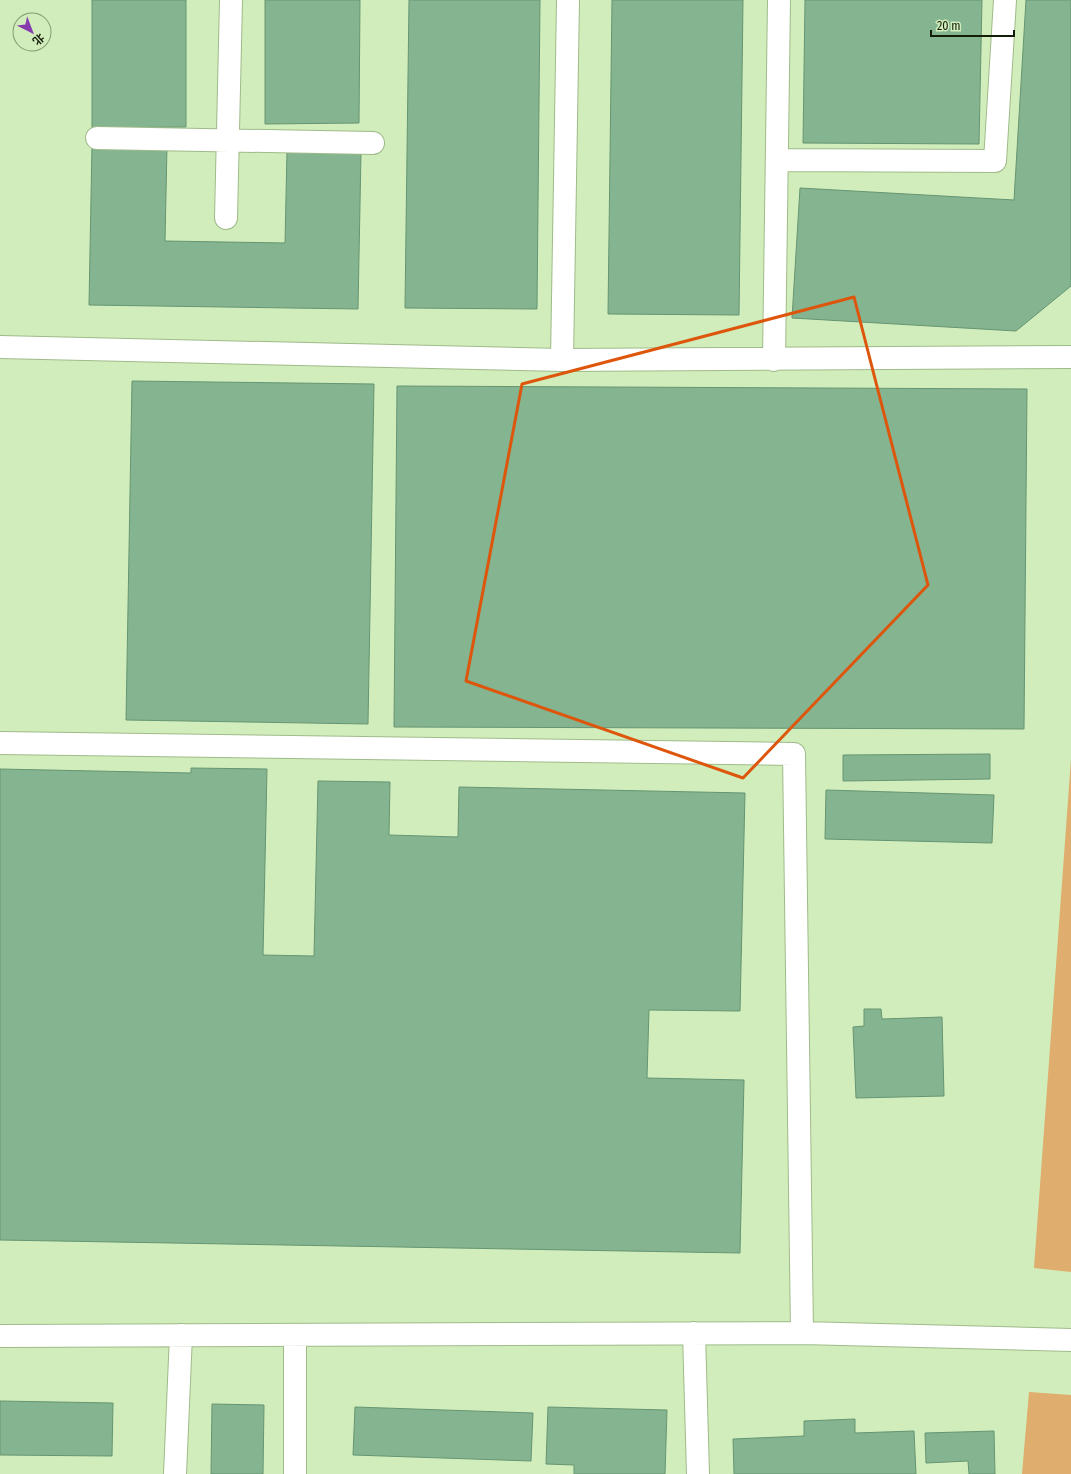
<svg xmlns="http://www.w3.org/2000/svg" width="1071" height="1474" viewBox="0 0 1071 1474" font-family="'Fira Sans Condensed','Noto Sans SC',sans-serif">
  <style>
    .green { fill: #dfad6d }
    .building { fill: #84b490; stroke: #669572 }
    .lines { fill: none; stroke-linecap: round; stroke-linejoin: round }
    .minor-casing { stroke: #9fbb8a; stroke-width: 24 }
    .minor { stroke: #fff; stroke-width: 22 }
    .marked { fill: none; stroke: #dd560c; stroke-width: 3; stroke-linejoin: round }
  </style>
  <rect width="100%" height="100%" fill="#d1edbb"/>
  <!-- green -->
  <path class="green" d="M1071,759V1272L1034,1268Z
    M1029,1392L1071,1395V1474H1022Z"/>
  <!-- building -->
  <path class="building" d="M92,0H186V127L92,128Z
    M265,0H360L359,123L265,124Z
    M409,0H540L537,309L405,308Z
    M612,0H743L739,315L608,314Z
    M805,0H982L979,144L803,143Z
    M1026,0H1071V286L1016,331L792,318L800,188L1014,200Z
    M92,145L167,146L165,241L285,243L287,151L361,152L358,309L89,305Z
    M132,381L374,384L368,724L126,720Z
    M397,386L1027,389L1024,729L394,727Z
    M990,754V779L843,781V755Z
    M191,768L267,769L263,955L314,956L318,781L390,782L389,835L458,837L459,787L745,793L740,1011L649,1010L647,1078L744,1080L740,1253L0,1240V769L191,773Z
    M826,790L994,795L992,843L825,839Z
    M864,1009H881L882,1019L942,1017L944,1096L856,1098L853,1027L864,1026Z
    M0,1401L113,1403L112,1456L0,1455Z
    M212,1404L264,1405L263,1474H211Z
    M355,1407L533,1413L531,1461L353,1455Z
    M548,1407L667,1410L665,1474H574V1465L546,1464Z
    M855,1419V1433L914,1431L916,1474H734L733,1439L804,1436V1421Z
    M994,1431L995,1474H969L968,1461L926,1463L925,1433Z"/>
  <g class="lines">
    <defs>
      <path id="minor" d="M97,138L373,143
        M777,160L995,161L1005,0
        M226,218L231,0
        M0,347L562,360L1071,357
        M562,360L568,0
        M774,360L779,0
        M0,743L794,754L802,1333
        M694,1333L698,1474
        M295,1335V1474
        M0,1336L802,1333L1071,1340
        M175,1474L181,1335"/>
    </defs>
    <!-- minor casing -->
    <use href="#minor" class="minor-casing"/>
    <!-- minor -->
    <use href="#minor" class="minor"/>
  </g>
  <!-- marked area -->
  <path class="marked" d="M854,297L928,585L743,778L466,681L522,384Z"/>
  <!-- north arrow -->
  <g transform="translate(32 32) rotate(138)"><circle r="19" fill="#d1edbb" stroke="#859a74"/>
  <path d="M0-3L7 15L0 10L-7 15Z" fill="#873cae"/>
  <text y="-6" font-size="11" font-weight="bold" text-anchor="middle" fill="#131d0a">北</text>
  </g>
  <!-- scale -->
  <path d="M931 30v6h83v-6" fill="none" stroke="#131d0a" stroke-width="2"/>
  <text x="937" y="30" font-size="12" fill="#131d0a" stroke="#d1edbb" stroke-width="3" paint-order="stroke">20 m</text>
</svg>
